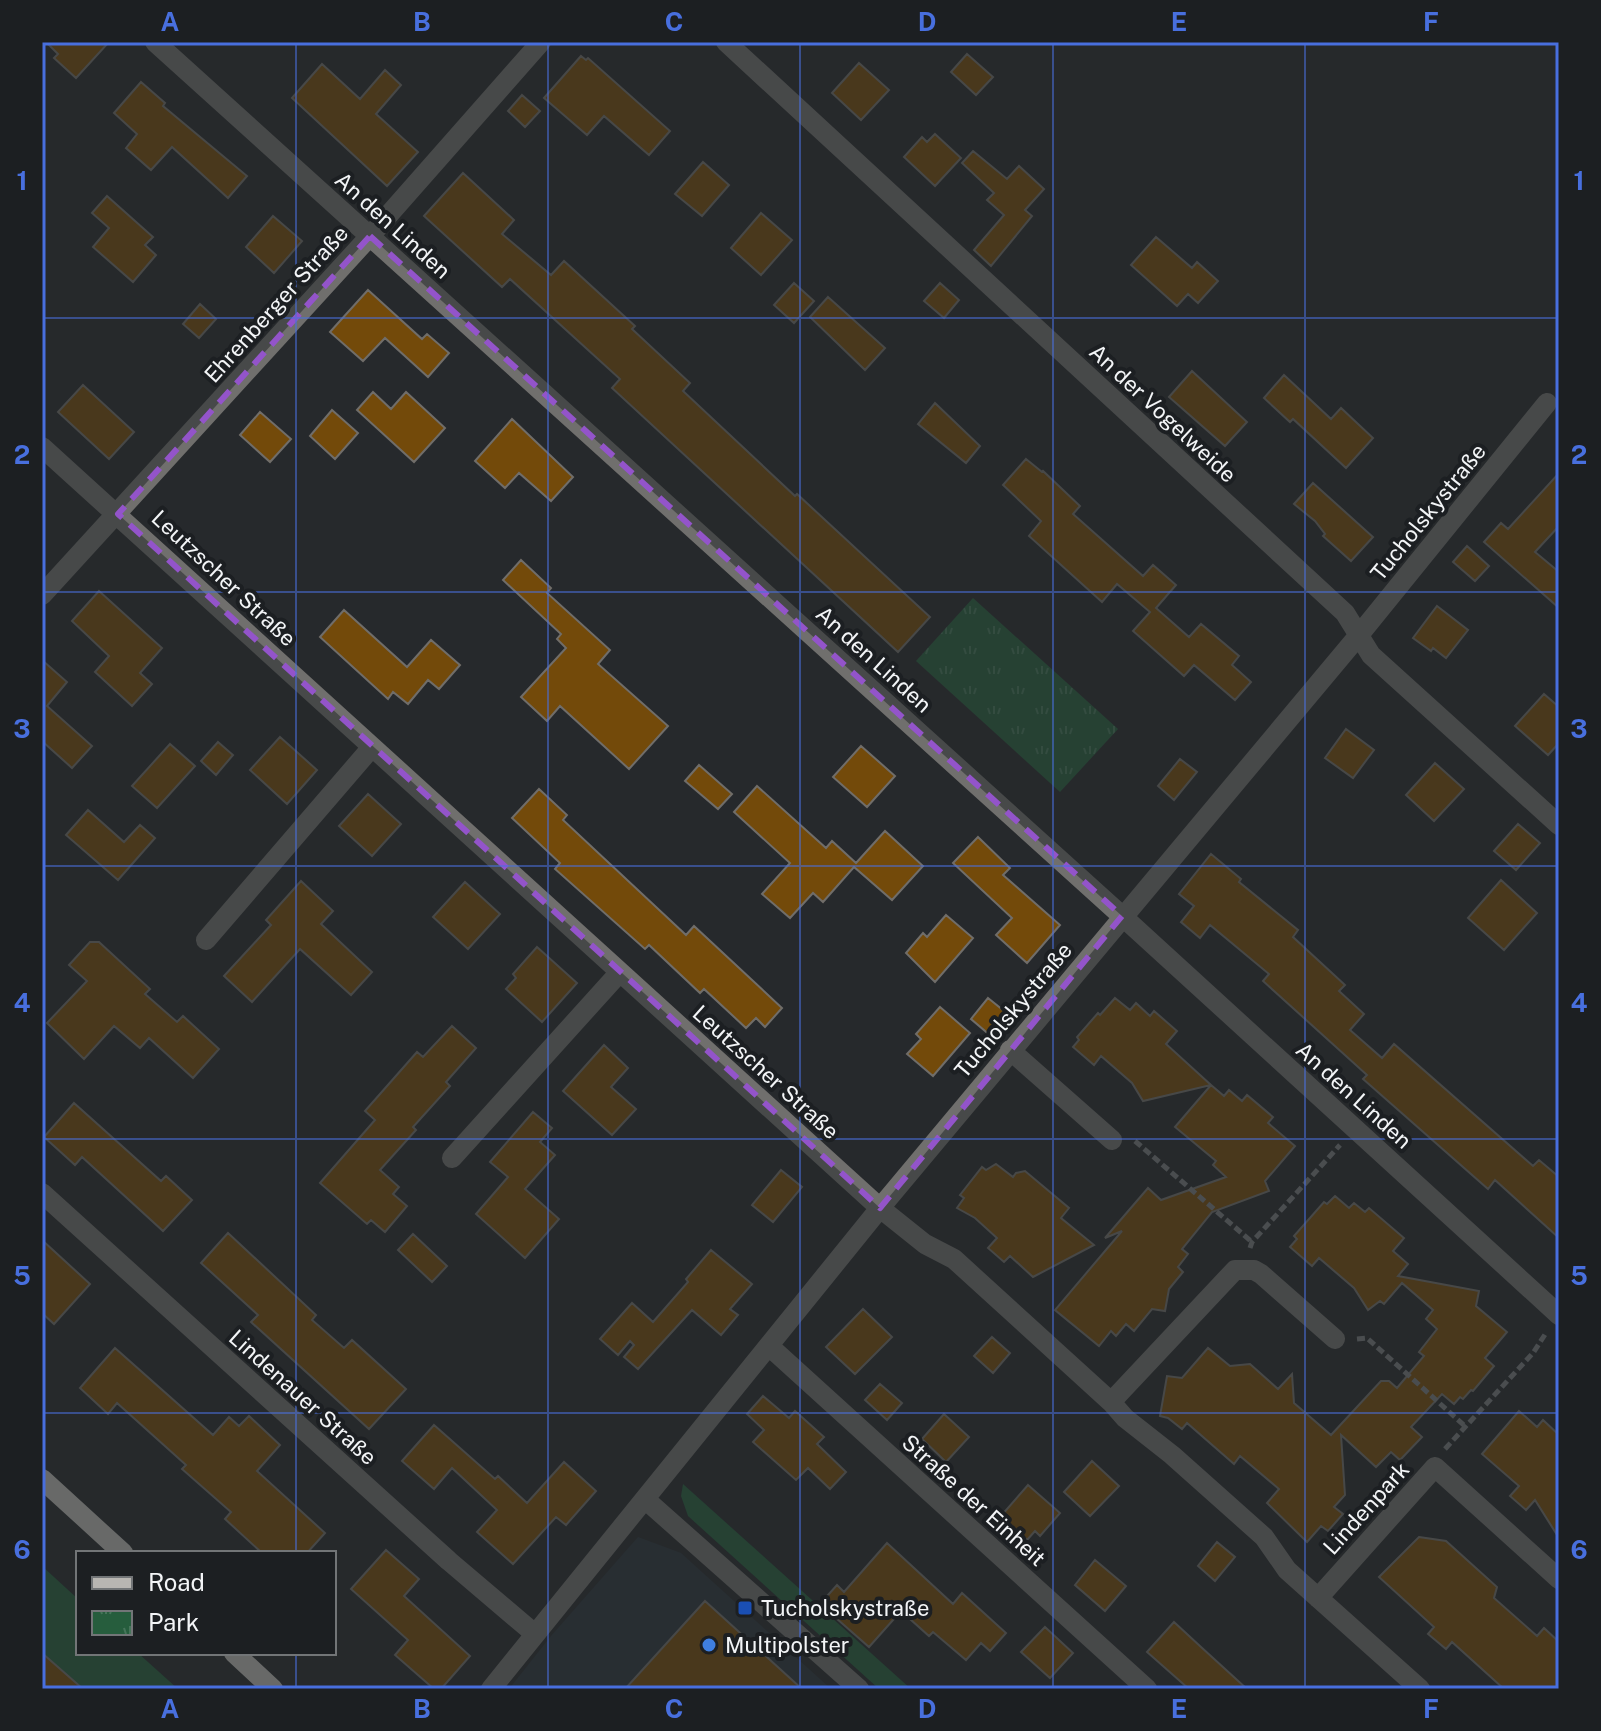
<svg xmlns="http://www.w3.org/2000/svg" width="1601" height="1731" viewBox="0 0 1601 1731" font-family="'Public Sans',sans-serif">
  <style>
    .built { fill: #2b343b }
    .green { fill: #265d3d }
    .park { fill: url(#park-tufts) }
    .building { fill: #734a0a; stroke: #706d69; stroke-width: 2 }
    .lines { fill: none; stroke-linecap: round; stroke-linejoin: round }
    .path { stroke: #75787b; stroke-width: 5; stroke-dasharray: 8 4; stroke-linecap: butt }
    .street { stroke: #706f6d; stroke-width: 20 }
    .primary { stroke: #b8b6b2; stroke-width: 20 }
    .marked { fill: none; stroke: #9354ca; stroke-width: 6; stroke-dasharray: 16 10; stroke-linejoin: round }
    .grid { fill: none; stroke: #486fde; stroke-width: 2; stroke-opacity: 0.55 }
    .transit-dot { fill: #1a4fb4; stroke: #1c1f22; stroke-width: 3 }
    .shop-dot { fill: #3f7fe0; stroke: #1c1f22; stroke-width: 3 }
    .labels { text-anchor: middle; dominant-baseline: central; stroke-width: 8; stroke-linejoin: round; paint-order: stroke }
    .street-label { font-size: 22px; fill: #f3f5f7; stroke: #1c1f22 }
    .poi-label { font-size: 22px; fill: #f3f5f7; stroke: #1c1f22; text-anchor: start }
    .neatline { fill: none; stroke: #486fde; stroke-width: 3 }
    .grid-label { font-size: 26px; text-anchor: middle; font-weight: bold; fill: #486fde }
  </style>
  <defs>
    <pattern id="park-tufts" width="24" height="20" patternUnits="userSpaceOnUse" patternTransform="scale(2)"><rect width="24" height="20" fill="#265d3d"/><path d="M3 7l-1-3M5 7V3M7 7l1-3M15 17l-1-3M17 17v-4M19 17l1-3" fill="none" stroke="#46755a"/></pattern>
  </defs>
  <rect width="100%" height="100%" fill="#26292c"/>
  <!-- built -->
  <path class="built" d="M638,1537L681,1553L831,1689H509L551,1636Z"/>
  <!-- green -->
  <path class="green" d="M683,1484L911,1689H879L688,1516L681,1496Z
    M42,1566L78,1599V1653H138L178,1689H42Z"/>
  <!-- park -->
  <path class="park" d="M973,598L1118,729L1060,792L916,661Z"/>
  <!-- building -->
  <path class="building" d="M46,42H109L76,78L54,58L58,54Z
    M967,54L993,77L976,95L951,72Z
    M581,56L586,60L588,58L670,131L649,155L604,116L587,135L544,98Z
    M859,63L889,90L861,120L832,93Z
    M322,64L360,99L385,70L401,85L376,114L418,152L387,186L292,98Z
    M141,82L165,103L163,106L247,176L228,198L172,147L151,170L126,148L137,134L114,113Z
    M522,95L540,111L525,127L508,111Z
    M935,134L961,158L935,186L904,157L922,137L927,142Z
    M973,151L1007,179L1019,166L1044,189L1025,210L1032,216L991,266L974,250L1004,215L987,200L994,193L962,163Z
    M703,162L729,185L702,216L675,194Z
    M463,173L514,220L502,234L551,275L564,261L635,326L632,329L690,383L683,391L795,496L797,494L930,617L898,652L612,388L620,379L510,279L502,287L424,216Z
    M107,196L153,237L145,245L156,255L133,282L93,247L109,228L92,213Z
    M761,213L792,240L761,275L731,248Z
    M273,216L302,241L274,273L246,247Z
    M1156,237L1192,268L1197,262L1218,281L1198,303L1188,294L1177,306L1131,265Z
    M794,283L814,301L794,323L774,305Z
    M940,283L959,300L944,318L924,301Z
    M368,290L422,339L427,334L449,353L428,377L385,338L363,361L330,332Z
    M828,297L885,348L865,370L810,317Z
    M200,304L216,319L199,338L183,324Z
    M1192,371L1247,422L1225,446L1169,397Z
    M1284,375L1331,419L1341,408L1373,438L1346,468L1293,419L1290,422L1264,398Z
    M83,385L134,432L109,459L58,412Z
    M373,392L391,409L406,392L445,428L414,462L357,410Z
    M935,403L980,446L966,463L918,424Z
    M332,410L358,433L335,459L310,436Z
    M260,412L291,439L270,462L240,435Z
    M512,419L573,477L551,501L519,473L505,488L475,461Z
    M1026,459L1042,472L1043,471L1080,506L1073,514L1143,576L1153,565L1176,585L1156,608L1189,637L1201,624L1239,656L1232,665L1251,682L1235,700L1194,665L1184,676L1133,631L1150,612L1117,584L1102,602L1029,536L1041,521L1003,485Z
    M1559,473V526L1535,552L1559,572V608L1484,542L1501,523L1508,529Z
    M1313,483L1373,537L1351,561L1323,536L1325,534L1315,521L1294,504Z
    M1467,546L1489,566L1475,581L1453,562Z
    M521,560L551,588L547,593L610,650L598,664L668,726L629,769L560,706L547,721L521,697L566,648L557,639L561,634L503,580Z
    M99,591L162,648L140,673L152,684L132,706L95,672L109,656L72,621Z
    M1437,606L1468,630L1446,658L1433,648L1431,651L1413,638Z
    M344,610L407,667L431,640L460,665L439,689L428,680L408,704L393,692L388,699L320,637Z
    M42,660L67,682L47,706L92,746L72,768L42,741Z
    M1544,694L1559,707V743L1548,755L1515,726Z
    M1346,729L1374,750L1353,778L1325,758Z
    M280,737L317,770L287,804L250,770Z
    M218,742L233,755L216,775L201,761Z
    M170,744L195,766L157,808L132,786Z
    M861,746L895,776L867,807L833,777Z
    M1180,759L1197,772L1174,800L1158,786Z
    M1435,763L1464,789L1434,821L1406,795Z
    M699,765L732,794L718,809L685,781Z
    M757,786L826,848L832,841L856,863L885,831L923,866L892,900L854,867L823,902L813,893L790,918L762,894L790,863L734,812Z
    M539,789L567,815L563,820L686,935L694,926L782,1008L765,1027L756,1018L746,1028L704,989L700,993L649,945L645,949L555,869L560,863L512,818Z
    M368,794L401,824L372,856L339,826Z
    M88,810L124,842L140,825L155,838L118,880L66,835Z
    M1518,824L1540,843L1516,870L1494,851Z
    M978,837L1010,868L1003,875L1060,925L1027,963L996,935L1012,918L953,863Z
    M1211,854L1241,879L1239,882L1298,930L1293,937L1345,985L1339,991L1364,1014L1350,1030L1382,1058L1394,1044L1533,1166L1539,1160L1559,1177V1238L1495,1180L1488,1189L1363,1079L1367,1075L1263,981L1269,974L1210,925L1200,938L1181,922L1194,906L1179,894Z
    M1501,880L1537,913L1504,950L1468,918Z
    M301,881L333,911L321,924L372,972L351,995L300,949L252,1002L224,976L271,925L266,920Z
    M465,882L500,914L468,949L433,917Z
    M946,915L973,938L935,982L906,953L923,933L927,937Z
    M90,942H99L150,989L145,994L177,1022L183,1016L219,1049L193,1078L149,1038L140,1048L114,1026L84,1059L47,1023L87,981L69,965Z
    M537,947L577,983L542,1022L506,989L516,978L513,974Z
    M988,998L1009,1015L991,1036L971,1019Z
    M1115,998L1130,1010L1136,1003L1150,1016L1154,1011L1177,1031L1166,1044L1211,1085L1143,1101L1132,1083L1101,1056L1094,1065L1073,1047L1079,1040L1077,1037L1098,1013L1100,1015Z
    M940,1007L970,1033L933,1076L907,1054L921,1039L916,1034Z
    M452,1026L476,1048L446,1082L450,1086L413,1127L416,1130L380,1170L399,1187L393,1194L407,1206L385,1232L371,1220L367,1224L320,1183L375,1120L365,1111L417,1052L423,1057Z
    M604,1045L628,1068L611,1087L636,1109L612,1135L563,1091Z
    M1211,1085L1224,1096L1229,1090L1242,1101L1247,1095L1273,1117L1268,1123L1295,1146L1265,1181L1269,1191L1212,1212L1182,1249L1188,1254L1178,1267L1183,1272L1169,1289L1165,1311L1152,1309L1134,1331L1126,1324L1116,1336L1111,1331L1099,1346L1055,1310L1122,1231L1105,1238L1148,1188L1161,1200L1226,1177L1213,1165L1216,1161L1175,1127Z
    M74,1103L161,1181L166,1176L192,1200L163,1231L82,1157L75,1165L44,1137Z
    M533,1112L552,1128L540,1142L555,1155L525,1189L559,1219L525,1258L476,1214L508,1177L490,1162Z
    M996,1164L1013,1177L1016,1173L1025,1171L1069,1208L1061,1218L1094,1245L1033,1277L1010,1256L1004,1262L988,1248L997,1238L975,1218L957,1208L964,1198L960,1195L982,1167L986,1170Z
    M781,1170L802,1187L773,1222L752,1205Z
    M1335,1196L1349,1208L1354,1203L1365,1212L1369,1208L1404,1238L1393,1251L1408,1264L1398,1276L1479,1291L1476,1306L1507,1332L1485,1358L1494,1366L1473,1391L1471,1390L1463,1399L1460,1397L1454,1404L1442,1394L1411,1427L1422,1437L1400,1460L1391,1452L1376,1467L1341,1435L1345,1495L1334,1507L1343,1514L1328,1531L1321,1526L1307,1542L1267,1503L1279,1489L1240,1456L1234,1464L1187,1423L1182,1429L1168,1418L1160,1416L1167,1376L1182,1378L1208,1348L1230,1366L1250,1364L1278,1389L1292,1374L1294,1403L1331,1435L1381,1381H1389L1397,1388L1424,1356L1419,1352L1437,1329L1426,1319L1433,1310L1402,1283L1384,1304L1380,1301L1368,1310L1354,1288L1319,1258L1312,1266L1290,1247L1297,1239L1294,1236L1324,1202L1327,1204Z
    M228,1233L316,1315L312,1320L344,1348L352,1340L406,1389L369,1429L251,1322L258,1315L201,1263Z
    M413,1234L447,1266L432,1282L398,1250Z
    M42,1240L90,1284L54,1324L42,1313Z
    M711,1250L752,1284L730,1309L738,1315L721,1335L692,1310L638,1369L624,1357L634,1345L630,1341L618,1355L600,1339L632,1303L653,1322L688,1282L686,1279Z
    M863,1309L892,1337L855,1374L826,1347Z
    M992,1337L1010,1353L993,1373L974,1356Z
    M115,1348L213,1435L229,1417L239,1426L249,1416L280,1445L257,1471L325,1533L307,1553H262L225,1519L231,1512L182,1469L186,1465L117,1403L108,1414L80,1388Z
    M880,1384L902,1403L887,1420L865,1400Z
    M763,1396L789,1418L795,1411L824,1437L817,1444L846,1472L830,1489L808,1468L796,1480L753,1442L764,1430L747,1414Z
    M1519,1411L1537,1427L1543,1420L1559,1435V1538L1535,1500L1526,1510L1510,1496L1519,1486L1482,1454Z
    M944,1414L969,1437L946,1462L922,1439Z
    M434,1425L495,1479L498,1476L527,1503L564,1462L596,1491L566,1525L556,1517L513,1564L477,1532L497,1510L452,1468L434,1489L402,1461Z
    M1092,1461L1119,1486L1090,1516L1064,1492Z
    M1028,1485L1060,1513L1040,1536L1035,1531L1027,1540L1001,1516Z
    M1419,1537L1446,1541L1497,1587L1494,1598L1537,1636L1544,1628L1559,1642V1689H1504L1452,1642L1446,1649L1428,1634L1434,1627L1379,1577Z
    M1217,1542L1235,1557L1215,1581L1198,1566Z
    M887,1543L953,1604L962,1593L1006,1633L990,1651L981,1643L966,1660L933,1632L929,1636L901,1611L869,1647L820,1604L837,1585L844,1592Z
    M386,1550L419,1579L404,1596L470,1656L441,1689H434L395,1655L408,1640L351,1589Z
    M1095,1560L1126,1586L1105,1611L1075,1585Z
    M705,1601L802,1689H625Z
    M1174,1622L1201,1647L1247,1689H1189L1147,1652Z
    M1045,1627L1073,1653L1050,1678L1021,1652Z
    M42,1653L83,1689H42Z"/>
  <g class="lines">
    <!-- path -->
    <path class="path" d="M1135,1141L1252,1242
      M1250,1248L1252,1242L1340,1145
      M1357,1339L1367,1338L1466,1427
      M1445,1449L1533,1353L1546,1333"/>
    <!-- street -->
    <path class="street" d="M155,42L1122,916L1559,1315
      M726,42L1345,613L1371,655L1559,825
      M42,447L880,1208L925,1244L954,1259L1111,1402L1125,1418L1172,1455L1264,1537L1287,1570L1420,1689
      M42,595L370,236L541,42
      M206,940L372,747
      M1010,1050L1112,1140
      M452,1158L620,972
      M42,1193L449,1561L535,1634
      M769,1346L1147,1689
      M1111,1402L1235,1270H1254L1261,1274L1335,1339
      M646,1500L859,1689
      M1318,1598L1435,1467L1559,1579
      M491,1689L880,1208L1359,635L1547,403"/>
    <!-- primary -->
    <path class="primary" d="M42,1479L123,1553
      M234,1653L273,1689"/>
  </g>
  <!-- marked area -->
  <path d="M0 0H1601V1731H0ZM370,236L1122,916L880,1208L118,514Z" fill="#26292c" fill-opacity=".55" fill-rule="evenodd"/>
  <path class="marked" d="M370,236L1122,916L880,1208L118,514Z"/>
  <!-- grid -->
  <path class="grid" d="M296,42V1553M548,42V1689M800,42V1689M1053,42V1689M1305,42V1689M42,318H1559M42,592H1559M42,866H1559M42,1139H1559M42,1413H1559M296,1653V1689"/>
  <!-- markers -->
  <rect class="transit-dot" x="737" y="1600" width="16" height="16" rx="4"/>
  <circle class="shop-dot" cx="709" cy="1645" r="8"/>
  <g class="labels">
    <!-- street labels -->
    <g class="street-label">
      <text transform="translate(393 225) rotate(42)">An den Linden</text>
      <text transform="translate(276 304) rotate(-48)">Ehrenberger Straße</text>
      <text transform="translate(1163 413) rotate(43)">An der Vogelweide</text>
      <text transform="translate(1428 512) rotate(-51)">Tucholskystraße</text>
      <text transform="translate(224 578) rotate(43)">Leutzscher Straße</text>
      <text transform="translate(874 659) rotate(42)">An den Linden</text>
      <text transform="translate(1013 1010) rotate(-50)">Tucholskystraße</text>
      <text transform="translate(766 1072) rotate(42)">Leutzscher Straße</text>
      <text transform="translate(1354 1095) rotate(42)">An den Linden</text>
      <text transform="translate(303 1397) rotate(42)">Lindenauer Straße</text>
      <text transform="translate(974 1500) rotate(42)">Straße der Einheit</text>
      <text transform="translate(1366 1508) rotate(-48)">Lindenpark</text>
    </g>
    <!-- poi labels -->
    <g class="poi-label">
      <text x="761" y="1608">Tucholskystraße</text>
      <text x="725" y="1645">Multipolster</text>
    </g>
  </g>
  <!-- border -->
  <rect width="1601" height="1731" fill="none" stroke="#1c1f22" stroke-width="88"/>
  <!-- legend -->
  <rect x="76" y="1551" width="260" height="104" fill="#1c1f22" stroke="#727577" stroke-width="2"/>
  <rect x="92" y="1577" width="40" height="12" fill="#b8b6b2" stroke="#727577" stroke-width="2"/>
  <text x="148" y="1591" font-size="24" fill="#f3f5f7">Road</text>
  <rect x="92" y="1611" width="40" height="24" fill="url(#park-tufts)" stroke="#727577" stroke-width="2"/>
  <text x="148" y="1631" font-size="24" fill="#f3f5f7">Park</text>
  <rect x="44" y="44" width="1513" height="1643" class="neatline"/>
  <g class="grid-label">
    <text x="170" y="31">A</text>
    <text x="422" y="31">B</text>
    <text x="674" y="31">C</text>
    <text x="927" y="31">D</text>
    <text x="1179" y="31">E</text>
    <text x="1431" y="31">F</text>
    <text x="22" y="190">1</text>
    <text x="1579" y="190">1</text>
    <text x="22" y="464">2</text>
    <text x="1579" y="464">2</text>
    <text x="22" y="738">3</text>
    <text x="1579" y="738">3</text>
    <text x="22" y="1012">4</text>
    <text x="1579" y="1012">4</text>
    <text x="22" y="1285">5</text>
    <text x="1579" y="1285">5</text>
    <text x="22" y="1559">6</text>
    <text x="1579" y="1559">6</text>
    <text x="170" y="1718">A</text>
    <text x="422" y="1718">B</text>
    <text x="674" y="1718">C</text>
    <text x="927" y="1718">D</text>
    <text x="1179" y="1718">E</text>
    <text x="1431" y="1718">F</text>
  </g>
</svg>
